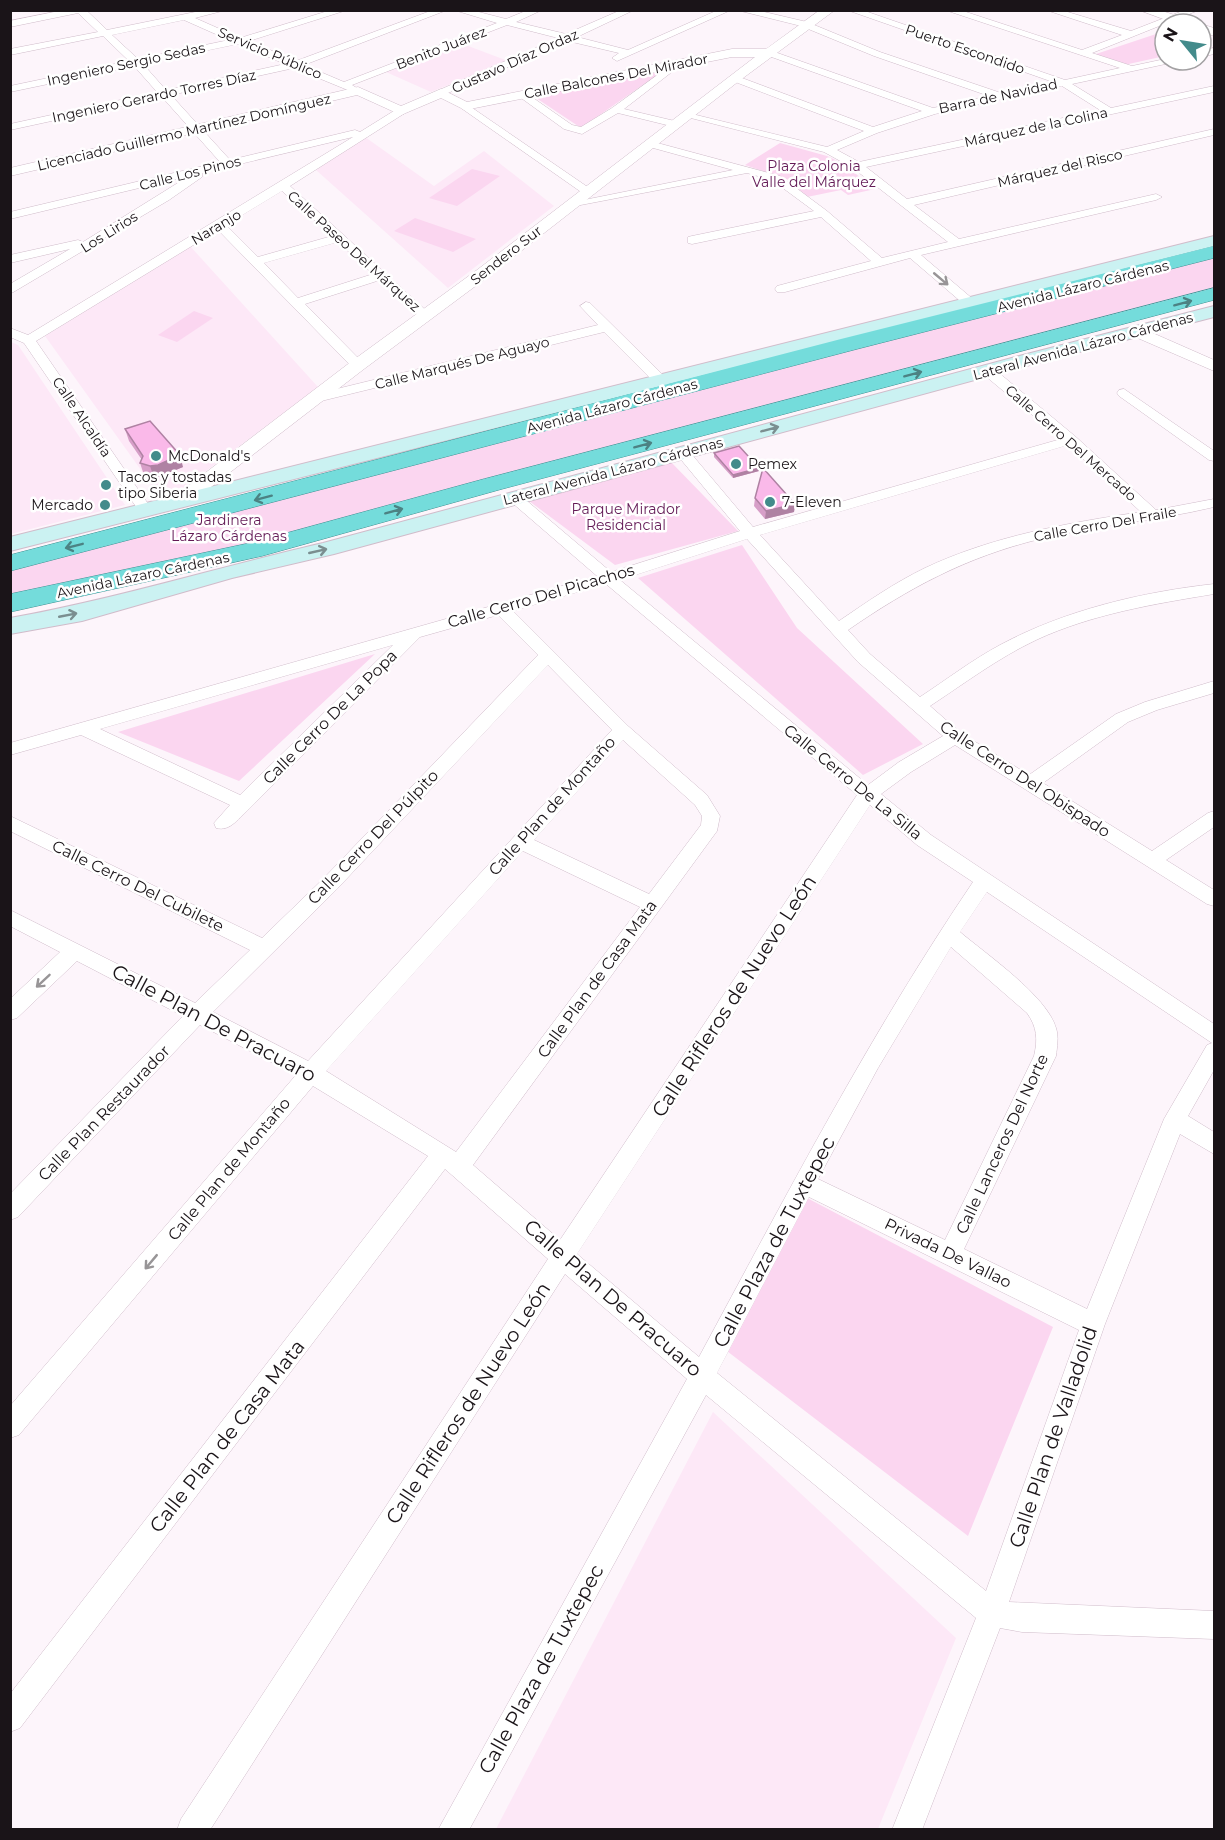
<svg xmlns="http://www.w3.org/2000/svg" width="1225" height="1840" viewBox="0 0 1225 1840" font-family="Montserrat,sans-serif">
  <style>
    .built { fill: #fde8f7 }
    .green { fill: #fbd6f0 }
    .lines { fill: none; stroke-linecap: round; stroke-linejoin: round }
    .minor-casing { stroke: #d0bcca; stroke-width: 1 }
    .tertiary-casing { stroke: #d0bcca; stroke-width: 1 }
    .secondary-casing { stroke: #d0bcca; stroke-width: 2 }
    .trunk-casing { stroke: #3e9091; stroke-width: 1 }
    .minor { fill: #fff; fill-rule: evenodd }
    .tertiary { fill: #fff; fill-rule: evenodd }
    .secondary { fill: #cbf2f2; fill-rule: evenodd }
    .trunk { fill: #74dcdb; fill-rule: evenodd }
    .wall { fill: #d79fc8 }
    .shaded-wall { fill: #af82a3 }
    .building { fill: #fab9e9; stroke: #af82a3; stroke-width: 1.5 }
    .oneway { stroke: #989597 }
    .oneway2 { stroke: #4c8283 }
    .oneway3 { stroke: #7b8e90 }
    .poi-dot { fill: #438b8b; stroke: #fff; stroke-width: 2 }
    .labels { text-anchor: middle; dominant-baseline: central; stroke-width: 5; stroke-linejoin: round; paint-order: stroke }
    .far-street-label { font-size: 14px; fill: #1a1418; stroke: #fff }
    .far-park-label { font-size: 14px; fill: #631a56; stroke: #fff }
    .far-poi-label { font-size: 14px; fill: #1a1418; stroke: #fff; text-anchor: start }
    .street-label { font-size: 16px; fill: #1a1418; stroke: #fff }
    .near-street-label { font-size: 20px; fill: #1a1418; stroke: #fff }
  </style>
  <rect width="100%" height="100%" fill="#fdf5fb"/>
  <!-- built -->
  <path class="built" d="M463,44L508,61L431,92L386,72Z
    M365,137L434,186L484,151L554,206L448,288L316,170Z
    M190,246L318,387L170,498H161L45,336Z
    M11,342L18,345L125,505L11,534Z
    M713,1412L956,1638L878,1829H496Z"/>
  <!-- green -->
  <path class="green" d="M1165,31V56L1124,65L1093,55Z
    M663,71L581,128L533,96Z
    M780,143L827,156L842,163L875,189L848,195L841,190L807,197L789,180L745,165Z
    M472,169L500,176L457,206L429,198Z
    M415,218L476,239L453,252L394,231Z
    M1214,253V291L11,609V558Z
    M194,311L213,318L177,342L158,335Z
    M670,461L738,531L615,565L525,498Z
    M742,545L797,628L923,744L863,775L638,578Z
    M375,654L239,781L118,732Z
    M807,1198L1053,1327L968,1536L723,1348Z"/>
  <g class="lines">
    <defs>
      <path id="minor" d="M64,10H86L107,30L205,10H226L195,18L240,38L331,10H347L249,41L296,61L433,10H447L304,65L344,82L497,23L454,10H471L506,19L528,10H542L516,22L566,34L621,10H634L577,37L628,50L718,10H731L617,61L612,58L619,53L568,41L441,96L437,95V91L558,38L507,25L352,85L360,90L355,93L294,68L171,95L230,160L355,130L360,132L397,109H405V113L290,186L431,315L425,319L421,318L380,280L305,304L365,365L363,368H353L218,230L36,341L153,511L146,515L141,514L24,343L10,337V328L28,335L353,137L202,173V177L169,200L10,294V284L70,249L10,263V255L78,240L83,242L189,176L10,219V212L220,162L162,97L10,130V124L157,92L134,66L10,92V86L129,61L103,36L10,55V49L98,32L78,13L10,27V21ZM184,20L229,40L138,59L112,35ZM238,44L285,64L166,90L143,64ZM282,191L332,236L258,257L226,225ZM338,242L373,274L298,298L264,263Z
        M737,10H756L807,22L880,52L1001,93L1053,82L847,10H862L1065,80L1120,68L945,10H960L1082,50L1122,35L1046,10H1061L1131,31L1185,10H1199L1092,53L1132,66L1165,59L1177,60L1175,62L1072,84L1111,108L1214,86V92L866,167L907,199L1214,129V135L914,205L959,239L1156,194L1162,197L1156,200L921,255L974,300L976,303L974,306H966L910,258L785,292H777L775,289L777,286L871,261L821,217L692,244L688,243V237L692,236L814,211L772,180L747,173L565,208V204L569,203L733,170L646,146L645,144L650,141L780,176L827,211L882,258L948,242L853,168L824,152L683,116L688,113L827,147L864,131L730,80V76L734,75L873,127L922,111L766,55V51L769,50L933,108L989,96L874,56L801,26ZM1062,86L1100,110L859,162L837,150L877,133L935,114Z
        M1214,48V54L1201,57V51Z
        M674,63L679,66L677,68L624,109L679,122V126L675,127L618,113L582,134L564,129L517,95L526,93L572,125L581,127L612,108Z
        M465,103L592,190V194H584L461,108L460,106Z
        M586,302L590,303L667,379L669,382L667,385H657L604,332L317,402L310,398L312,395L598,325L580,306Z
        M988,367L993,368L1076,437L1156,510L1214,499V507C1156,521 1098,525 1040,539C966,557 909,588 848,630L870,654L920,697C946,680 972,660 1000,645C1065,610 1142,592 1214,584V594C1154,604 1092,614 1036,640C998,658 965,683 930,706L961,733L1029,775L1116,714L1145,702L1214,681V693L1157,710L1128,722L1043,783L1152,851L1208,813L1214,811V827L1166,860L1214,890V906L1207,904L955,745L911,772L881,794L931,835L1214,1024V1070L1188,1116L1214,1132V1154L1180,1134L1105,1324L1009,1602L1214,1611V1639L1022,1632L1000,1628L922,1830H892L976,1618L706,1395L469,1830H438L687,1379L565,1274L210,1830H177L181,1819L548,1259L445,1169L20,1728L10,1732V1694L428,1156L313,1086L19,1435L10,1438V1406L296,1075L200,1025L18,1217L10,1220V1194L183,1016L77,961L17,1018L10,1020V999L60,952L10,926V910L195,1003L250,950L10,831V816L262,938L323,879L538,655L498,615L420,637L249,809C239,817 231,832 216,828L214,823L230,805L81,735L10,755V743L597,576L510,501L508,498L510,495H520L611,572L740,531L678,456L676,453L678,450H688L753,527L1061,439L983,374L981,371ZM1068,445L1141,512C1067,523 993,536 925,568C894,583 867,602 839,621L760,535ZM747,539L858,662L943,736L899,762L868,785L620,580ZM606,584L857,795L560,1240L473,1165L717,831L720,816L707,795L628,726L513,611ZM393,645L240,795L100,729ZM548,665L612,730L308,1061L213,1012L337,889ZM623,740L695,805L702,816L701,825L649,894L534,840ZM870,805L917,845L973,882C870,1034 786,1196 699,1357L577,1254ZM523,851L640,907L456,1152L326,1071ZM987,892L1212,1043L1207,1045L1164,1119L1087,1309L964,1249L1056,1056C1057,1047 1059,1037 1056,1028C1047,996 986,954 960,932ZM951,947L1027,1013C1037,1027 1038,1039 1034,1056L945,1240L818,1179L878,1068ZM809,1197L1079,1330L986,1591L717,1373Z
        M1124,389L1214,451V461L1209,460L1119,396L1117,393L1119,390Z"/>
      <path id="tertiary" d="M820,10H835L739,81L489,276L364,369L189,504H175L172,500L175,496L352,361L477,270L755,57H732L465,110L441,98L401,115L357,95L10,176V168L358,87L401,106L441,89L467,102L732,49H766Z
        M1139,10H1159L1193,21L1195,24H1177Z
        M1201,24L1214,28V36L1201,32Z
        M1139,327L1214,360V371L1133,336L1131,332Z"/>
      <path id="secondary" d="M1214,236V246L10,551V537Z
        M1214,306V317L1037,363L334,554L232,578L82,621L10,634V618C116,599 219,567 323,543L1023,355Z"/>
      <path id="trunk" d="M1214,246V258L857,349L10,571V555L841,339Z
        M1214,288V300L502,489L262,556L10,612V594L250,543L484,479Z"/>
    </defs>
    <!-- minor casing -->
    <use href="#minor" class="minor-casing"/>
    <!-- tertiary casing -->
    <use href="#tertiary" class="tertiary-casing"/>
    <!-- secondary casing -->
    <use href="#secondary" class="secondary-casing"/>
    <!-- trunk casing -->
    <use href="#trunk" class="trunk-casing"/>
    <!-- minor -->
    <use href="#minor" class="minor"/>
    <!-- tertiary -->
    <use href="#tertiary" class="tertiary"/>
    <!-- secondary -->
    <use href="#secondary" class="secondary"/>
    <!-- trunk -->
    <use href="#trunk" class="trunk"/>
  </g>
  <!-- wall -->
  <path class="wall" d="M125,429L183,467L161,476L154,478L144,475L140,463L142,460L129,441Z
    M714,453L759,468V471L733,478L714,457Z
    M755,498L795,504L794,512L765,519L754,506Z"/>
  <!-- shaded-wall -->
  <path class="shaded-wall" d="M180,455L183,467L161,476L154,478L150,466Z
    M759,468V471L733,478V475Z
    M795,504L794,512L765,519L766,511Z"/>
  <!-- building -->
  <path class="building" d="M150,421L180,455L158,465L150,466L140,463L143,456L125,429Z
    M739,446L759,468L733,475L714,453Z
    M763,468L795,504L766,511L755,498Z"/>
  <!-- one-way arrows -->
  <defs><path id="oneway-shaft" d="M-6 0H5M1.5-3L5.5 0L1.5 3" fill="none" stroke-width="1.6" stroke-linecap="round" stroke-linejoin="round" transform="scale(1.5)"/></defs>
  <g class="oneway">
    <use href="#oneway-shaft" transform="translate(941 279) rotate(40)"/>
    <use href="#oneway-shaft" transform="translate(43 981) rotate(137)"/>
    <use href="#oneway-shaft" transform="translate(151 1262) rotate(130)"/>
  </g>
  <g class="oneway2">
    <use href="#oneway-shaft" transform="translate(1183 303) rotate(-15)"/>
    <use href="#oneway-shaft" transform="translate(913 374) rotate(-15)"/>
    <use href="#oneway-shaft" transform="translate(643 445) rotate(-15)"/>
    <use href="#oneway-shaft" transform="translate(263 498) rotate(165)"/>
    <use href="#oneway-shaft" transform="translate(394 511) rotate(-15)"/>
    <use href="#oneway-shaft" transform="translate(74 546) rotate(166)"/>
  </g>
  <g class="oneway3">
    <use href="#oneway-shaft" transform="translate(770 429) rotate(-15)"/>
    <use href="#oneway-shaft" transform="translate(318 551) rotate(-13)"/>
    <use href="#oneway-shaft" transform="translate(68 615) rotate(-11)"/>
  </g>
  <!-- markers -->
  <g class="poi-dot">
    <circle cx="156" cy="456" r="6"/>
    <circle cx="736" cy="464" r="6"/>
    <circle cx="106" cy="485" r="6"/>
    <circle cx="770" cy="502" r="6"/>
    <circle cx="105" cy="505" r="6"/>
  </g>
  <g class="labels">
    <!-- far-street labels -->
    <g class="far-street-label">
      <text transform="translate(441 48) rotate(-21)">Benito Juárez</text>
      <text transform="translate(965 49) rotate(19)">Puerto Escondido</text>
      <text transform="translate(270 53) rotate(23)">Servicio Público</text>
      <text transform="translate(515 61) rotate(-24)">Gustavo Díaz Ordaz</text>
      <text transform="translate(126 64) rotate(-12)">Ingeniero Sergio Sedas</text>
      <text transform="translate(616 76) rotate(-11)">Calle Balcones Del Mirador</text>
      <text transform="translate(154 96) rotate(-12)">Ingeniero Gerardo Torres Díaz</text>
      <text transform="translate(998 96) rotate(-12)">Barra de Navidad</text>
      <text transform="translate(1036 127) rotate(-12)">Márquez de la Colina</text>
      <text transform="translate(184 132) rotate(-13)">Licenciado Guillermo Martínez Domínguez</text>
      <text transform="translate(1060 168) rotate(-13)">Márquez del Risco</text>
      <text transform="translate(190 173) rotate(-14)">Calle Los Pinos</text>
      <text transform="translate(216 227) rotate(-31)">Naranjo</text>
      <text transform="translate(109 232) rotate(-32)">Los Lirios</text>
      <text transform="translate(354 251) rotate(42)">Calle Paseo Del Márquez</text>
      <text transform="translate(506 255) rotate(-38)">Sendero Sur</text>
      <text transform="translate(1083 286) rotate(-14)">Avenida Lázaro Cárdenas</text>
      <text transform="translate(1083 346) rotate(-15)">Lateral Avenida Lázaro Cárdenas</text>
      <text transform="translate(462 363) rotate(-14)">Calle Marqués De Aguayo</text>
      <text transform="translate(612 406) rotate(-15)">Avenida Lázaro Cárdenas</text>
      <text transform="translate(82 417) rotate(56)">Calle Alcaldía</text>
      <text transform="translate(1071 443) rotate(41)">Calle Cerro Del Mercado</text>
      <text transform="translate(613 471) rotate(-15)">Lateral Avenida Lázaro Cárdenas</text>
      <text transform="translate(1105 524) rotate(-10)">Calle Cerro Del Fraile</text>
      <text transform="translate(143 575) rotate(-12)">Avenida Lázaro Cárdenas</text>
    </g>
    <!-- far-park labels -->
    <g class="far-park-label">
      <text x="814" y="166">Plaza Colonia<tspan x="814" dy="16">Valle del Márquez</tspan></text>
      <text x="626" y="509">Parque Mirador<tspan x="626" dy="16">Residencial</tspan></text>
      <text x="229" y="520">Jardinera<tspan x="229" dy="16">Lázaro Cárdenas</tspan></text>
    </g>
    <!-- far-poi labels -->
    <g class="far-poi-label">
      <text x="168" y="456">McDonald's</text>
      <text x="748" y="464">Pemex</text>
      <text x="118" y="477">Tacos y tostadas<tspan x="118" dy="16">tipo Siberia</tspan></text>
      <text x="782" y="502">7-Eleven</text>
      <text x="93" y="505" text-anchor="end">Mercado</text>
    </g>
    <!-- street labels -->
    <g class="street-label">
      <text transform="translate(541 596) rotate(-16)">Calle Cerro Del Picachos</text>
      <text transform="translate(330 717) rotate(-45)">Calle Cerro De La Popa</text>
      <text transform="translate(1025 779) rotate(33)">Calle Cerro Del Obispado</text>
      <text transform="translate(853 782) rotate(39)">Calle Cerro De La Silla</text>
      <text transform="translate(552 806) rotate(-48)">Calle Plan de Montaño</text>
      <text transform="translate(373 837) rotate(-46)">Calle Cerro Del Púlpito</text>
      <text transform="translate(138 886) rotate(26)">Calle Cerro Del Cubilete</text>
      <text transform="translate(597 979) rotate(-54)">Calle Plan de Casa Mata</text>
      <text transform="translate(104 1113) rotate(-46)">Calle Plan Restaurador</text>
      <text transform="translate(1002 1144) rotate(-65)">Calle Lanceros Del Norte</text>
      <text transform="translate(229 1169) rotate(-50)">Calle Plan de Montaño</text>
      <text transform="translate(948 1253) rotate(26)">Privada De Vallao</text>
    </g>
    <!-- near-street labels -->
    <g class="near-street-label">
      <text transform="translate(734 996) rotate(-57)">Calle Rifleros de Nuevo León</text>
      <text transform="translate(214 1023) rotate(28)">Calle Plan De Pracuaro</text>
      <text transform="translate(774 1242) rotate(-62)">Calle Plaza de Tuxtepec</text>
      <text transform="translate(613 1298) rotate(41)">Calle Plan De Pracuaro</text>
      <text transform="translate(468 1403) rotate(-57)">Calle Rifleros de Nuevo León</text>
      <text transform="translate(227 1436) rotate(-52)">Calle Plan de Casa Mata</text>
      <text transform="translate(1053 1437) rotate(-71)">Calle Plan de Valladolid</text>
      <text transform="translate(541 1669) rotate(-61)">Calle Plaza de Tuxtepec</text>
    </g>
  </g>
  <!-- border -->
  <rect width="1225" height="1840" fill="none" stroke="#1a1418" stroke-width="24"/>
  <!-- north arrow -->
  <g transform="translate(1183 42) rotate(300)"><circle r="28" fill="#ffffff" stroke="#a3a1a3" stroke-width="1.5"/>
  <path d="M0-4.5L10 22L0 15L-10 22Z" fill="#438b8b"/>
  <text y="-9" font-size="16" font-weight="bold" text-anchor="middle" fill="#1a1418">N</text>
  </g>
</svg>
